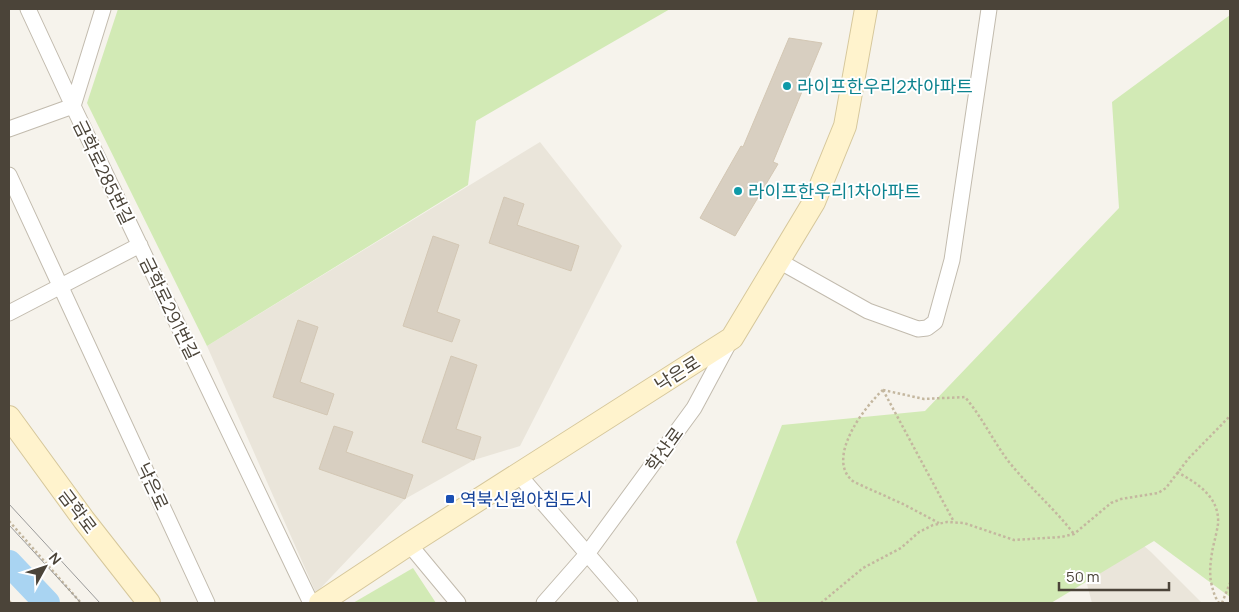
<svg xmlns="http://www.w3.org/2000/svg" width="1239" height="612" viewBox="0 0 1239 612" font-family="Manrope,'Noto Sans KR',sans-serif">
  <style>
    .residential { fill: #eae5da }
    .green { fill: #d2eab5 }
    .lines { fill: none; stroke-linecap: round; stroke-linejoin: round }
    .river { stroke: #a9d4f2; stroke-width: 26 }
    .building { fill: #d8cfc1; stroke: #d3c7b4 }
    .street-casing { stroke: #c2bbae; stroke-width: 17 }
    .secondary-casing { stroke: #d6c79b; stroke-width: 24 }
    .path { stroke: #c4b79f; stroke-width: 2.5; stroke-dasharray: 2.5 2.5; stroke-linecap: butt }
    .street { stroke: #fff; stroke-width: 15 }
    .secondary { stroke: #fff3cd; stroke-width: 22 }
    .tram { stroke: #9a9a9a; stroke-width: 1 }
    .culture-dot { fill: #0f9aa8; stroke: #fff; stroke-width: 2 }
    .transit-dot { fill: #1a4fb4; stroke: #fff; stroke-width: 2 }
    .labels { text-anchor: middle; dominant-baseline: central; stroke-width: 4; stroke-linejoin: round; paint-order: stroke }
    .culture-label { font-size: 18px; fill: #0d838f; stroke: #fff; text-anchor: start }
    .street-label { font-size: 18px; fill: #4b4439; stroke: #fff }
    .transit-label { font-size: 18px; fill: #164399; stroke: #fff; text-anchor: start }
  </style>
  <rect width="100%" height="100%" fill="#f6f3ec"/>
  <!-- residential -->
  <path class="residential" d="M540,142L622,246L520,446L474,460L405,499L316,593L207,346Z
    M1137,540L1151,552L1202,603H1092L1084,573Z"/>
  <!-- green -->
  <path class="green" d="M118,9H670L476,121L468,185L207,346L87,103Z
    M1230,15V597L1154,541L1051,603H758L736,542L782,425L925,411L1119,208L1112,102Z
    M413,568L436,603H353Z"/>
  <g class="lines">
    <!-- river -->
    <path class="river" d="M9,563L47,603"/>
  </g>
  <!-- building -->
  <path class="building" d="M789,38L822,43L773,162L778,164L735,236L700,218L741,146L743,147Z
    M504,197L524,204L517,225L579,246L571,271L489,243Z
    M433,236L459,245L437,312L460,320L452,342L403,326Z
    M298,320L318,327L300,382L334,394L327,415L273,397Z
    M451,356L477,365L456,429L481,437L474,460L422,442Z
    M334,426L353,432L346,452L413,475L405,499L319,469Z"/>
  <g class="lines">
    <defs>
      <path id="street" d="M28,9L73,106L311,603
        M73,106L103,9
        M9,129L73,106
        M9,175L207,603
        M779,261L868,311L918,329L927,328L935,322L952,260L989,9
        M9,313L140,245
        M518,474L630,603
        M409,544L458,603
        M544,603L587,554L694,408L730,341"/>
      <path id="secondary" d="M9,417L84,520L149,603
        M320,603L409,544L732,338L814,202L845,126L866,9"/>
    </defs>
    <!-- street casing -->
    <use href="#street" class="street-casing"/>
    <!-- secondary casing -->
    <use href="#secondary" class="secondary-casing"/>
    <!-- path -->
    <path class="path" d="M883,390L924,399L965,397C982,417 993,441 1009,462C1029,487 1054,508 1074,534
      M883,390C864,407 824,460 854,482L903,504L939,523
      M883,390L954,522
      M1177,472C1197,483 1220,497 1218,524C1217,531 1215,539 1213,547C1211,558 1209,570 1211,582C1213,590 1214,596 1219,603
      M9,521L81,603
      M9,601L11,603
      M821,603L863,568L901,548L919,532L933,525L947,522L964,523L1014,540L1061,537L1074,534L1111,503L1121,499L1158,493L1166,488L1188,459L1230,416
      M1222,603L1230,583"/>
    <!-- street -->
    <use href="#street" class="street"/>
    <!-- secondary -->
    <use href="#secondary" class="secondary"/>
    <!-- tram -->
    <path class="tram" d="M9,504L100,603
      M9,525L81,603"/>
  </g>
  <!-- markers -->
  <g class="culture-dot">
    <circle cx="787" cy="86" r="5"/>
    <circle cx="738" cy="191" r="5"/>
  </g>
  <rect class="transit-dot" x="445" y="494" width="10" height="10" rx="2.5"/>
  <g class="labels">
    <!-- culture labels -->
    <g class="culture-label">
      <text x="797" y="86">라이프한우리2차아파트</text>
      <text x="748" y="191">라이프한우리1차아파트</text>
    </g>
    <!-- street labels -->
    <g class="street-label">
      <text transform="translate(104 172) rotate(64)">금학로285번길</text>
      <text transform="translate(170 308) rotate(64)">금학로291번길</text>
      <text transform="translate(677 373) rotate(-32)">낙은로</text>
      <text transform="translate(664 449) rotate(-54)">학산로</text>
      <text transform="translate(153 486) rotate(65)">낙은로</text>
      <text transform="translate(78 511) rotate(53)">금학로</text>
    </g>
    <!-- transit labels -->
    <g class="transit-label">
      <text x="460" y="499">역북신원아침도시</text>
    </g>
  </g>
  <!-- border -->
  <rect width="1239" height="612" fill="none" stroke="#4b4439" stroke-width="20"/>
  <!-- north arrow -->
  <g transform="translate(45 567) rotate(50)" stroke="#ffffff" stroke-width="4" paint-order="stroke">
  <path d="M0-4L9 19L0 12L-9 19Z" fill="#4b4439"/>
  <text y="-8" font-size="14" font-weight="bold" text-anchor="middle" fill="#4b4439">N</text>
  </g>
  <!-- scale -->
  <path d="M1059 582v8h110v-8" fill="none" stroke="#4b4439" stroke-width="2.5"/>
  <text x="1066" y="582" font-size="15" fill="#4b4439" stroke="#ffffff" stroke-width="4" paint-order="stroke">50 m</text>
</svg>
